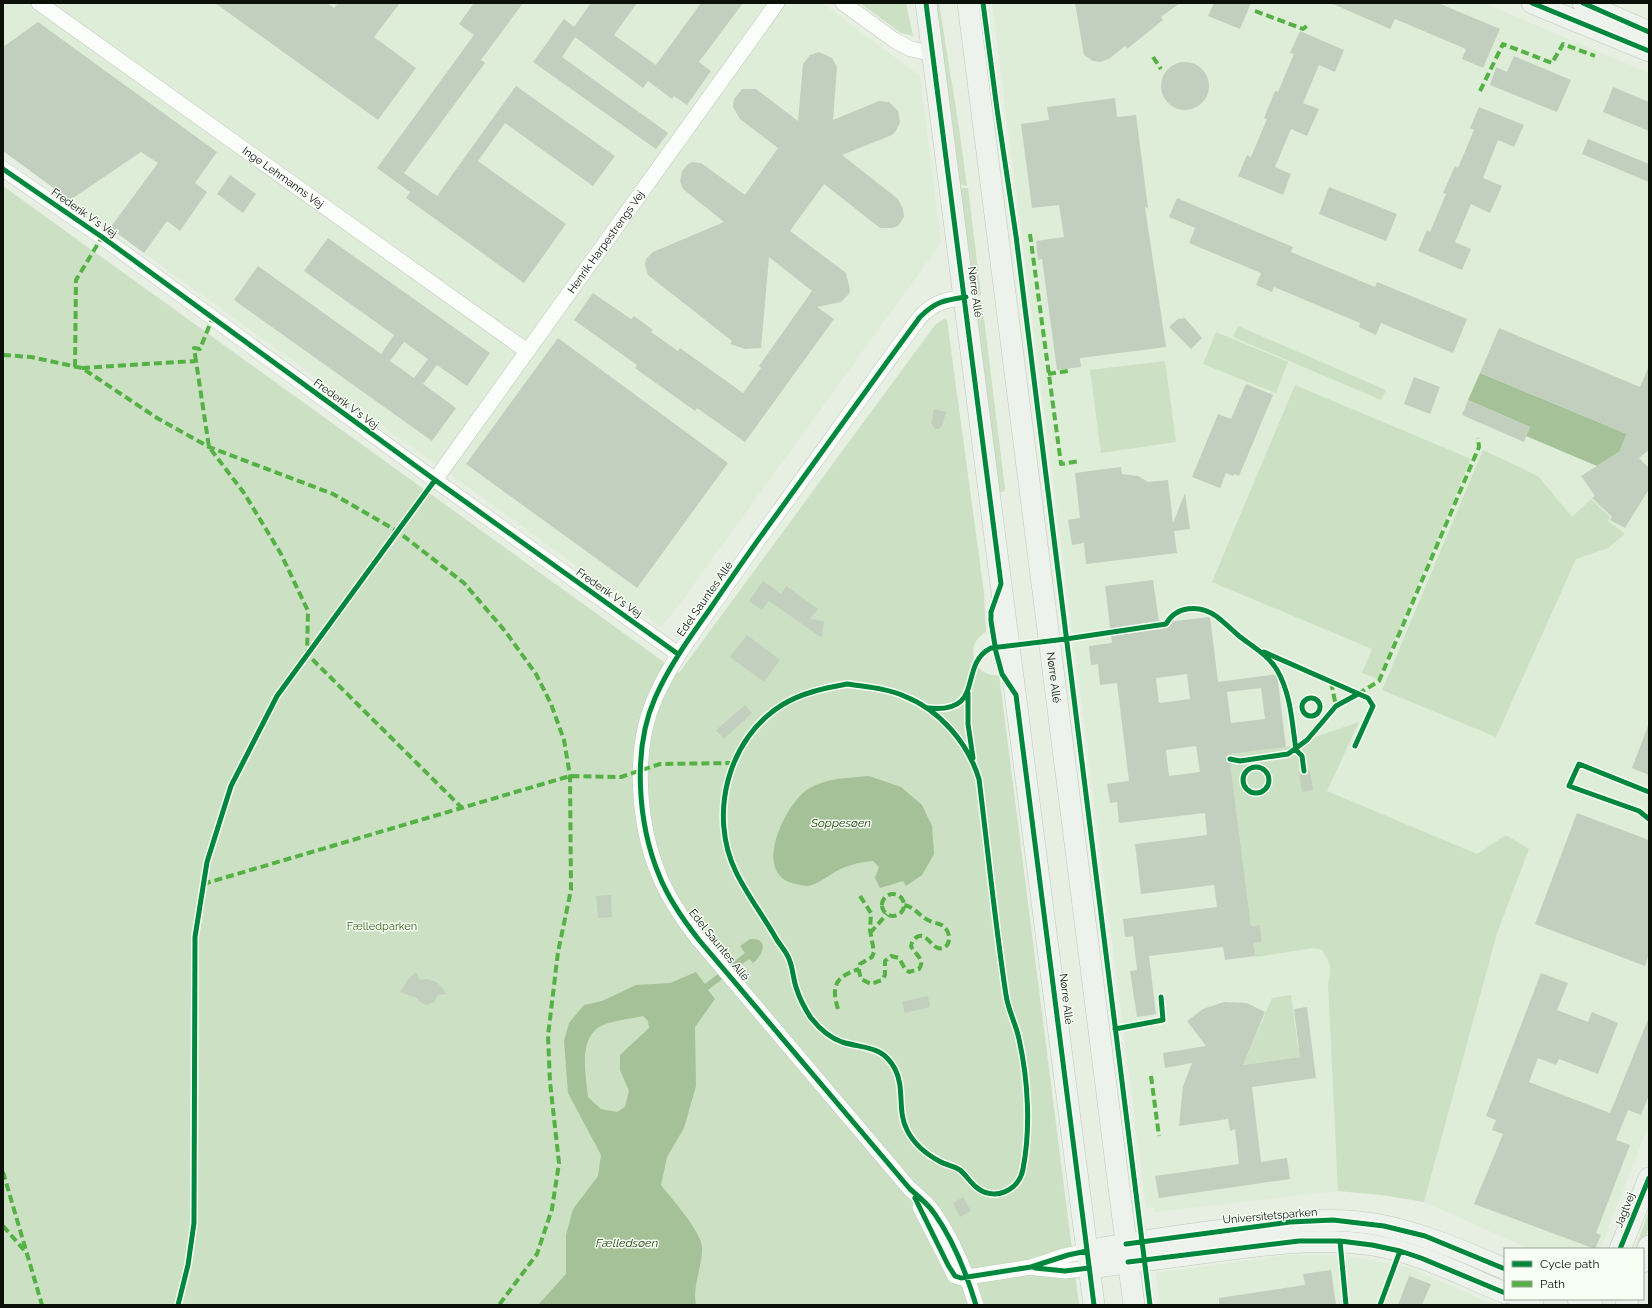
<svg xmlns="http://www.w3.org/2000/svg" width="1652" height="1308" viewBox="0 0 1652 1308" font-family="Raleway,sans-serif">
  <style>
    .built { fill: #deedd7 }
    .green { fill: #cce0c4 }
    .water { fill: #a4c197; fill-rule: evenodd }
    .building { fill: #c3cfbe; fill-rule: evenodd }
    .lines { fill: none; stroke-linecap: round; stroke-linejoin: round }
    .street-casing { stroke: #c1c9be; stroke-width: 16 }
    .secondary-casing { stroke: #c1c9be; stroke-width: 22 }
    .street { stroke: #fbfdfb; stroke-width: 15 }
    .secondary { stroke: #eef2ec; stroke-width: 21 }
    .quiet { stroke: #54b144; stroke-width: 4; stroke-dasharray: 8 4; stroke-linecap: butt }
    .cycleway-casing { stroke: #f7fef4; stroke-width: 8 }
    .cycleway { stroke: #00873e; stroke-width: 5 }
    .labels { text-anchor: middle; dominant-baseline: central; stroke-width: 3; stroke-linejoin: round; paint-order: stroke }
    .street-label { font-size: 11px; fill: #0b1009; stroke: #f7fef4 }
    .park-label { font-size: 11px; fill: #33631a; stroke: #f7fef4 }
    .water-label { font-size: 12px; font-style: italic; fill: #21440d; stroke: #f7fef4 }
  </style>
  <rect width="100%" height="100%" fill="#e6efe2"/>
  <!-- built -->
  <path class="built" d="M3,3H822L920,76L941,243L676,609L661,627L3,151Z
    M992,3H1484L1649,73V1124L1600,1249H1530L1424,1202L1382,1195L1338,1191L1155,1212L1154,1207L1146,1208Z
    M1288,1255L1347,1256L1407,1267L1495,1305H1160L1156,1273Z"/>
  <!-- green -->
  <path class="green" d="M860,3H906L913,36L901,33Z
    M932,3H939L959,128L967,186L959,184Z
    M3,186L679,673L935,325L944,319L947,320L984,593L986,632C963,644 973,678 999,675L1000,682L1079,1305H3Z
    M959,188H968L981,295L972,296Z
    M982,302L1005,489L1003,492H999L974,303Z
    M1238,326L1386,390L1381,400L1233,337Z
    M1216,332L1288,362L1276,393L1203,364Z
    M1165,361L1176,442L1101,453L1090,370Z
    M1295,385L1471,459L1378,679L1362,673L1372,649L1212,582Z
    M1483,450L1538,476L1572,517L1591,499L1610,517L1608,521L1625,534L1608,548L1576,559L1496,737L1382,690Z
    M1359,722L1327,791L1477,854L1506,835L1529,849L1497,933L1424,1202L1382,1195L1338,1191L1328,984C1333,968 1330,963 1322,950L1314,948L1255,957L1253,943L1262,942L1260,925L1251,926L1229,754L1286,747Z
    M1291,995L1298,1047H1305L1307,1056L1243,1065L1272,998Z
    M1649,1211V1228L1640,1249H1635Z"/>
  <!-- water -->
  <path class="water" d="M1480,373L1627,434L1619,452L1597,466L1526,436L1530,427L1468,400Z
    M869,776L901,787L922,805L932,826L934,854L922,875L906,886L903,881L880,888L875,878L879,867L873,861C860,862 847,865 835,872C828,876 816,885 808,886C805,886 800,885 796,884C752,876 782,811 804,792C821,778 849,778 869,776Z
    M750,939C770,938 763,955 753,963L749,959L708,990L715,999L695,1027L696,1086L684,1128L667,1157L661,1185C671,1198 701,1231 702,1247C703,1267 692,1284 696,1305H538L566,1274V1235L573,1209L598,1176L601,1155L568,1093L564,1041L569,1023L584,1005L602,1001L636,985L670,983L696,972L705,984L745,953L740,946ZM643,1016L648,1021L649,1028L620,1055V1070L629,1091L625,1107L617,1112L601,1109L588,1097C586,1074 577,1037 603,1025C615,1020 630,1019 643,1016Z"/>
  <!-- building -->
  <path class="building" d="M215,3H327L334,8L338,3H400L374,37L416,68L378,120Z
    M474,3H523L481,60L485,63L404,173L437,196L516,86L615,156L593,186L505,123L478,161L566,224L524,283L406,198L410,192L377,168L474,35L459,24Z
    M591,3H637L614,35L656,65L701,3H743L699,62L711,71L687,105L674,96L672,99L648,81L643,88L575,37L562,57L668,133L656,149L533,62L564,19L574,27Z
    M1075,3H1180L1161,17L1163,20L1127,49L1125,46L1110,58L1101,62L1093,61L1084,55Z
    M1214,3H1251L1240,29L1208,16Z
    M1331,3H1438L1500,29L1483,68L1462,59L1466,49L1395,19L1390,29Z
    M38,22L217,152L195,183L207,192L180,231L167,221L144,253L110,228L158,163L141,152L70,200L3,151V47Z
    M1300,31L1344,50L1335,72L1319,65L1303,103L1319,109L1307,136L1291,129L1275,167L1291,174L1283,195L1238,176L1247,155L1251,157L1267,119L1264,118L1275,91L1278,92L1294,54L1290,53Z
    M819,52L832,58L837,67L833,120L879,101L889,102L898,111L900,122L896,131L892,135L842,155L898,199L903,209L904,217L898,226L893,228H880L824,184L790,231L846,273L850,290L849,294L841,302L817,307L834,319L745,442L697,408L695,411L635,368L637,365L574,320L593,293L631,319L634,316L653,330L651,332L678,351L680,348L743,393L761,368L759,366L812,291L769,257L761,348L745,349L730,344L732,341L648,275L645,265L646,259L653,252L724,222L683,189L680,181L682,171L687,165L692,162L701,163L745,195L778,148L740,119L733,107L734,99L742,89H756L798,121L803,64L810,55Z
    M1514,56L1571,80L1557,112L1490,85L1496,67L1507,72Z
    M1161 86a24 24 0 1 1 48 0a24 24 0 1 1-48 0Z
    M1613,87L1649,102V131L1603,112Z
    M1115,98L1117,117L1136,115L1148,208L1145,207L1166,347L1080,358L1081,367L1057,370L1042,259L1038,260L1036,241L1064,237L1059,205L1032,208L1021,124L1049,120L1047,107Z
    M1479,107L1524,125L1514,147L1498,140L1483,178L1502,186L1490,213L1471,204L1455,242L1471,249L1462,270L1418,251L1427,230L1430,232L1446,194L1443,193L1455,166L1458,168L1474,130L1470,128Z
    M1588,139L1649,164V182L1582,154Z
    M230,175L256,194L243,213L217,194Z
    M1329,187L1397,214L1386,241L1319,214Z
    M1177,198L1293,247L1291,252L1375,287L1377,282L1467,319L1453,353L1381,323L1376,335L1359,327L1360,323L1274,287L1272,292L1256,285L1261,273L1189,243L1195,228L1169,217Z
    M328,238L490,353L467,386L437,365L423,384L456,408L432,441L234,300L258,266L381,354L394,335L304,271ZM404,342L428,359L414,378L390,361Z
    M1185,318L1202,338L1191,349L1169,327L1178,319Z
    M1499,328L1640,387L1649,366V450L1639,458L1649,468V489L1625,528L1610,520L1612,517L1592,498L1595,496L1581,476L1619,452L1627,434L1480,373Z
    M558,338L728,463L637,588L466,464Z
    M1414,377L1440,387L1430,414L1404,404Z
    M1246,384L1273,395L1239,476L1234,474L1233,476L1226,473L1220,488L1192,477L1218,414L1231,419Z
    M1468,400L1530,427L1524,442L1462,415Z
    M934,409L946,412L942,426L939,429H935L931,423Z
    M1121,467L1122,474L1138,476L1148,482L1168,480L1173,523L1185,493L1190,529L1174,531L1177,553L1086,564L1084,543L1072,545L1068,520L1080,518L1075,473Z
    M1153,580L1159,623L1210,617L1218,682L1277,674L1286,747L1229,754L1251,926L1260,925L1261,934L1262,942L1253,943L1255,956L1225,960L1223,947L1149,956L1156,1014L1137,1017L1130,971L1137,970L1133,936L1125,937L1123,919L1217,907L1214,885L1141,894L1135,844L1207,835L1205,813L1119,823L1117,802L1110,803L1107,784L1129,781L1117,683L1100,685L1098,664L1091,665L1089,646L1112,643L1105,586ZM1187,674L1190,699L1159,703L1156,678ZM1261,688L1265,719L1231,723L1227,692ZM1196,746L1200,772L1169,776L1166,750Z
    M763,581L781,594L786,586L818,609L810,619L824,621L822,638L769,601L762,610L749,601Z
    M747,635L780,660L764,682L730,657Z
    M745,705L752,713L724,739L716,730Z
    M1648,726H1649V775L1632,768Z
    M1310,770L1313,790L1302,792L1299,772Z
    M1577,813L1649,840V954L1645,966L1535,924Z
    M611,895L612,917L598,918L596,896Z
    M416,972L420,980L427,979L437,982L447,994L438,995L434,1002L427,1005L420,1002L417,998L400,992L409,978Z
    M1541,973L1568,983L1557,1010L1588,1022L1592,1012L1618,1023L1598,1074L1559,1059L1556,1065L1538,1058L1529,1082L1610,1113L1649,1017V1095L1641,1115L1628,1110L1616,1140L1630,1145L1596,1233L1601,1235L1595,1249L1474,1204L1503,1134L1492,1130L1496,1120L1486,1116Z
    M928,996L930,1007L905,1013L902,1002Z
    M1224,1002L1247,1003L1265,1012L1243,1065L1300,1057L1294,1009L1307,1007L1316,1078L1252,1087L1261,1162L1287,1158L1290,1179L1159,1198L1155,1176L1239,1164L1235,1129L1230,1131L1228,1119L1179,1126L1183,1086L1192,1063L1165,1068L1163,1053L1206,1046L1187,1021L1203,1009Z
    M963,1197L971,1211L960,1217L953,1203Z
    M1331,1270L1336,1305H1219V1298L1305,1285L1303,1274Z
    M1409,1276L1431,1284L1422,1305H1398Z"/>
  <g class="lines">
    <defs>
      <g id="street">
        <path id="s1" d="M39,3L527,351"/>
        <path d="M843,3L894,40L911,49L934,54"/>
        <path d="M3,169L102,237L435,480L678,654"/>
        <path d="M966,297C944,300 935,302 920,317C872,382 825,448 777,514C754,545 732,577 710,609C690,637 669,666 655,698C632,750 638,824 659,875C668,898 684,921 699,940L910,1189C918,1196 928,1204 934,1213C954,1241 966,1272 976,1305"/>
        <path id="s2" d="M435,480L777,3"/>
        <path d="M920,1207L955,1276L961,1278L1031,1267L1068,1255L1087,1251"/>
        <path d="M1036,1268L1065,1271L1089,1268"/>
      </g>
      <g id="secondary">
        <path d="M926,3L1094,1305"/>
        <path id="s3" d="M968,3L1134,1305"/>
        <path d="M1532,3L1649,51"/>
        <path d="M1583,3L1649,32"/>
        <path d="M1620,1249L1649,1178"/>
        <path d="M1087,1251C1135,1242 1183,1235 1231,1229C1282,1223 1334,1215 1385,1226C1427,1235 1465,1252 1505,1269"/>
        <path d="M1643,1262L1649,1246"/>
        <path d="M1089,1268C1134,1262 1179,1256 1224,1250C1274,1244 1321,1237 1372,1245C1418,1252 1462,1275 1505,1293"/>
        <path d="M1519,1299L1533,1305"/>
        <path d="M1578,1299L1592,1305"/>
        <path d="M1626,1305L1628,1299"/>
      </g>
    </defs>
    <!-- street casing -->
    <use href="#street" class="street-casing"/>
    <!-- secondary casing -->
    <use href="#secondary" class="secondary-casing"/>
    <!-- street -->
    <use href="#street" class="street"/>
    <!-- secondary -->
    <use href="#secondary" class="secondary"/>
    <!-- quiet -->
    <path class="quiet" d="M1255,11L1303,29L1309,24
      M1153,57L1161,69
      M1480,91L1503,44L1552,63L1563,44L1595,56
      M1030,234L1061,464L1080,461
      M3,355L31,357L82,368L157,418L209,447L333,494L397,531L464,583L505,631L536,674L551,704L564,740L570,776L571,890L558,952L548,1036L550,1082L559,1163L552,1209L537,1254L499,1305
      M196,361L194,348L200,349L212,319
      M75,367L76,280L102,237
      M82,368L196,361L209,447L244,493L281,554L308,611L307,654L462,808
      M1048,374L1068,371
      M1331,682L1336,706
      M1358,694L1379,681L1479,447L1478,438
      M203,884L570,776L621,777L660,764L733,763
      M882 905a11 11 0 1 1 22 0a11 11 0 1 1-22 0Z
      M860,896L871,913L870,930L874,952L872,957L860,964L859,971L861,979L871,984L882,980L885,975V961L891,956L899,958L905,969L909,972L919,969C926,959 915,955 911,946C912,940 917,935 923,936C929,939 932,946 938,948C949,951 952,936 946,929C942,923 936,924 930,921C920,917 915,907 904,905
      M870,933L887,914
      M838,1009C831,986 835,977 859,969
      M1151,1076L1159,1136
      M3,1172L42,1305
      M3,1226L24,1250"/>
    <defs>
      <path id="cycleway" d="M926,3L1001,584L991,612V621L996,652L1002,674L1016,695L1094,1305
        M983,3L997,109L1016,236L1150,1305
        M1532,3L1649,51
        M1583,3L1649,32
        M3,169L102,237L435,480L678,654
        M966,297C944,300 935,302 920,317C872,382 825,448 777,514C754,545 732,577 710,609C690,637 669,666 655,698C632,750 638,824 659,875C668,898 684,921 699,940L910,1189C918,1196 928,1204 934,1213C954,1241 966,1272 976,1305
        M1264,652L1368,698L1373,706L1355,746
        M847,684C866,687 886,688 904,696C940,710 968,743 979,779C988,851 995,923 1006,995C1008,1010 1016,1024 1019,1039C1028,1079 1031,1128 1023,1169C1019,1191 994,1202 976,1187C970,1182 966,1175 960,1170C954,1166 946,1165 939,1161C926,1154 914,1144 907,1130C897,1111 905,1088 895,1069C882,1045 865,1049 842,1042C830,1038 819,1028 811,1018C805,1009 799,997 796,987C793,978 793,968 789,959C787,953 781,946 777,940C764,917 747,895 736,872C708,815 728,738 782,705C801,693 825,688 847,684Z
        M968,693V724L973,758
        M1302 707a9 9 0 1 1 18 0a9 9 0 1 1-18 0Z
        M928,708C987,714 957,665 991,648L1066,639L1166,624C1176,606 1199,604 1216,616C1224,622 1231,629 1239,636C1253,647 1268,655 1277,670C1291,694 1292,723 1296,750L1302,756L1304,771
        M1230,759L1240,761L1288,754L1307,740L1336,706L1358,694
        M1243 780a13 13 0 1 1 26 0a13 13 0 1 1-26 0Z
        M1649,792L1579,764L1569,786L1639,811L1649,819
        M1115,1029L1163,1020L1161,997
        M915,1198L948,1265L955,1276L961,1278L1031,1267L1068,1255L1087,1251
        M1340,1241L1346,1305
        M1126,1244L1290,1222L1333,1220L1384,1226L1425,1236L1505,1269
        M1620,1249L1649,1178
        M1128,1262L1299,1241H1340L1372,1245L1400,1251L1421,1258L1505,1293
        M1035,1268L1065,1271L1089,1268
        M178,1305L188,1265L194,1223L195,937L207,862L231,786L277,696L435,480
        M1380,1305L1400,1251"/>
    </defs>
    <!-- cycleway casing -->
    <use href="#cycleway" class="cycleway-casing"/>
    <!-- cycleway -->
    <use href="#cycleway" class="cycleway"/>
  </g>
  <g class="labels">
    <!-- street labels -->
    <g class="street-label">
      <text stroke="none"><textPath href="#s1" startOffset="300">Inge Lehmanns Vej</textPath></text>
      <text transform="translate(84 213) rotate(35)">Frederik V's Vej</text>
      <text stroke="none"><textPath href="#s2" startOffset="293">Henrik Harpestrengs Vej</textPath></text>
      <text transform="translate(975 292) rotate(82)">Nørre Allé</text>
      <text transform="translate(346 404) rotate(36)">Frederik V's Vej</text>
      <text transform="translate(609 593) rotate(35)">Frederik V's Vej</text>
      <text transform="translate(705 599) rotate(-55)">Edel Sauntes Allé</text>
      <text stroke="none"><textPath href="#s3" startOffset="680">Nørre Allé</textPath></text>
      <text transform="translate(719 945) rotate(51)">Edel Sauntes Allé</text>
      <text transform="translate(1066 999) rotate(83)">Nørre Allé</text>
      <text transform="translate(1625 1210) rotate(-68)">Jagtvej</text>
      <text transform="translate(1270 1216) rotate(-5)">Universitetsparken</text>
    </g>
    <!-- park labels -->
    <g class="park-label">
      <text x="382" y="926">Fælledparken</text>
    </g>
    <!-- water labels -->
    <g class="water-label">
      <text x="841" y="823">Soppesøen</text>
      <text x="627" y="1243">Fælledsøen</text>
    </g>
  </g>
  <!-- border -->
  <rect width="1652" height="1308" fill="none" stroke="#0b1009" stroke-width="8"/>
  <!-- legend -->
  <rect x="1504" y="1248" width="140" height="52" fill="#f7fef4" stroke="#999f96"/>
  <rect x="1512" y="1261" width="20" height="6" fill="#00873e" stroke="#999f96"/>
  <text x="1540" y="1268" font-size="12" fill="#0b1009">Cycle path</text>
  <rect x="1512" y="1281" width="20" height="6" fill="#54b144" stroke="#999f96"/>
  <text x="1540" y="1288" font-size="12" fill="#0b1009">Path</text>
</svg>
